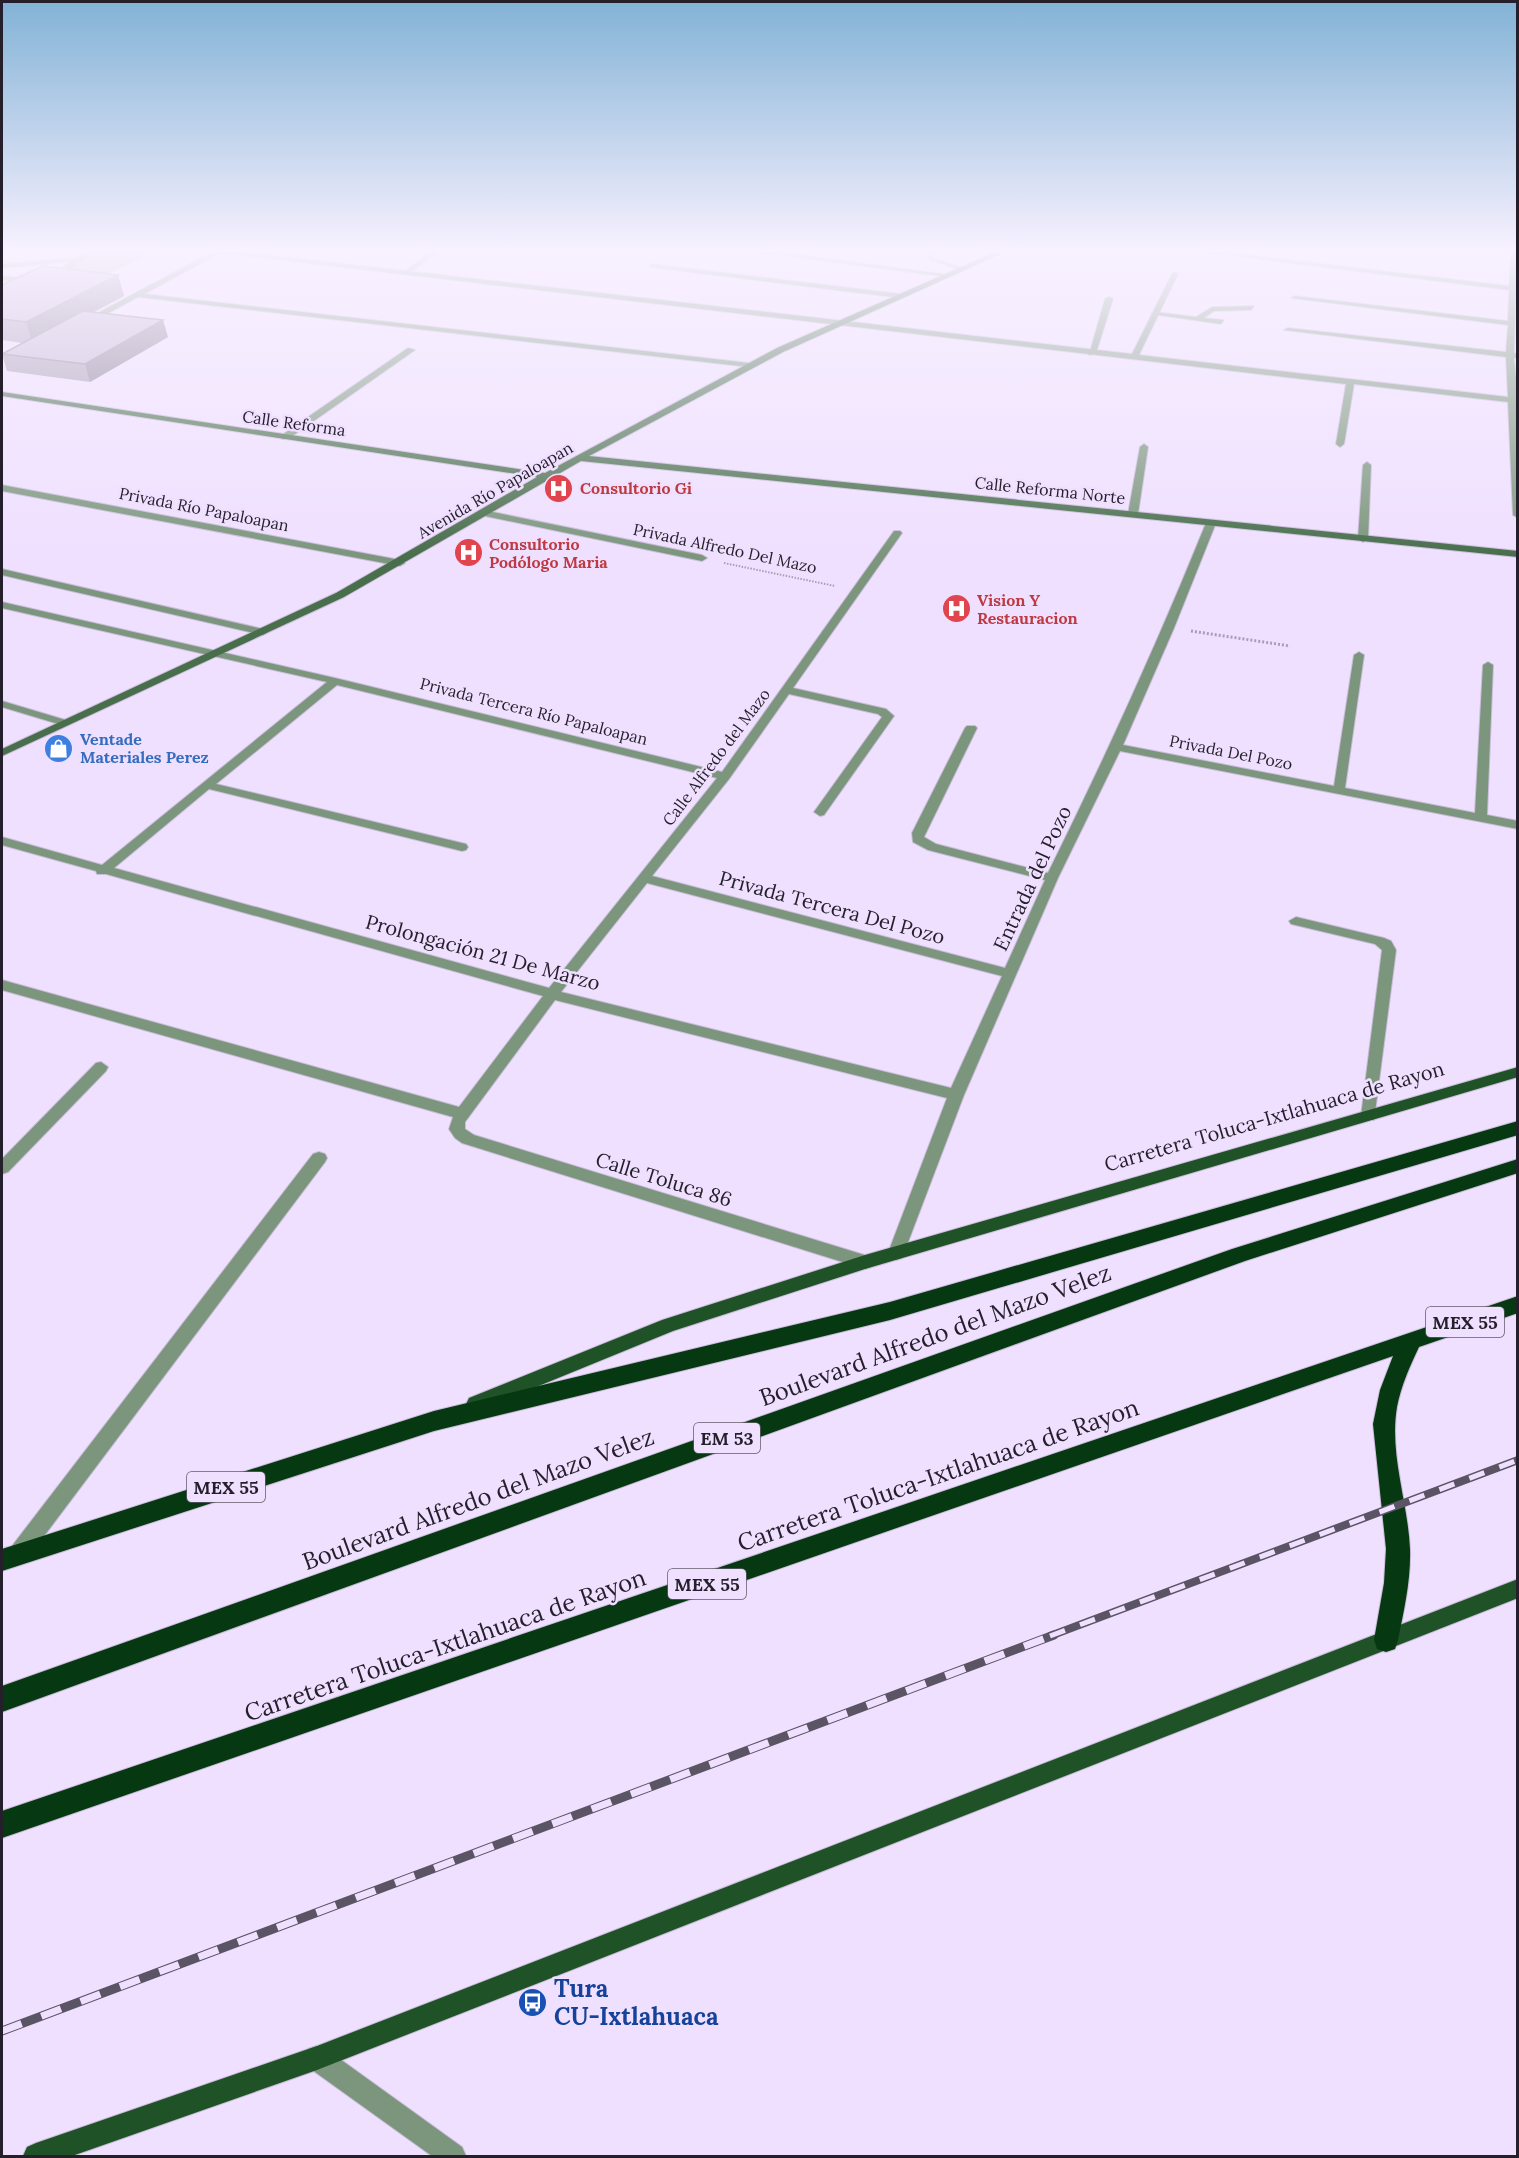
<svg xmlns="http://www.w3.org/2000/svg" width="1519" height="2158" viewBox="0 0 1519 2158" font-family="Lora,serif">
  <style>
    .green { fill: #a6bfb2 }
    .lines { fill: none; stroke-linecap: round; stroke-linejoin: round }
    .lane-casing { stroke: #cabdd9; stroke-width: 2 }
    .street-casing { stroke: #cabdd9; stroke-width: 2 }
    .secondary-casing { stroke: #cabdd9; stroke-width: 2 }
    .primary-casing { stroke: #cabdd9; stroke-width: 2 }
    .highway-casing { stroke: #cabdd9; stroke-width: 2 }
    .path-far1 { stroke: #a99eb6; stroke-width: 2; stroke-dasharray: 1.5 1.5; stroke-linecap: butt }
    .path { stroke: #a99eb6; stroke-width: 3; stroke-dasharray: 2 2; stroke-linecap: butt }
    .lane { fill: #7b967d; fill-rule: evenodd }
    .street { fill: #7b967d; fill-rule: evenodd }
    .secondary { fill: #486e4c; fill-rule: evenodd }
    .primary { fill: #205228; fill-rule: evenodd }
    .highway { fill: #063812; fill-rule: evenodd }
    .rail-far1-casing { stroke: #5b5464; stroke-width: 8 }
    .rail-casing { stroke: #5b5464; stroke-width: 9 }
    .rail-far1 { stroke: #efe0ff; stroke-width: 5; stroke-dasharray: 16; stroke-linecap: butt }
    .rail { stroke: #efe0ff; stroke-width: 7; stroke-dasharray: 21; stroke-linecap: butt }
    .wall { fill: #a599b1 }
    .shaded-wall { fill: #867d90 }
    .building { fill: #c0b2ce; stroke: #867d90; stroke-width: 1.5 }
    .labels { text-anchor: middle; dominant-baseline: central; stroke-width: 5; stroke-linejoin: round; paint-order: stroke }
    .far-street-label { font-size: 16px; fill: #241f2a; stroke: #efe0ff }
    .far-health-label { font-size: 16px; font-weight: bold; fill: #be3a42; stroke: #efe0ff; text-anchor: start }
    .far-shop-label { font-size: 16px; font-weight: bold; fill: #366cbe; stroke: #efe0ff; text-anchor: start }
    .shield { fill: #efe0ff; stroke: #61596a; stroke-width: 1.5 }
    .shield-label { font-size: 18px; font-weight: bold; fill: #241f2a }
    .street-label { font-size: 20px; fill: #241f2a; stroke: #efe0ff }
    .near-street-label { font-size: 24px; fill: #241f2a; stroke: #efe0ff }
    .near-transit-label { font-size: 24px; font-weight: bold; fill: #164399; stroke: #efe0ff; text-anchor: start }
  </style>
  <rect width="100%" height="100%" fill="#efe0ff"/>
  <!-- green -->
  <path class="green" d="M96,252H153L85,286L51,282L72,264Z"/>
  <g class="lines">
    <defs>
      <path id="lane" d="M430,252H438L408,274H404V272Z
        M929,252H936L933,256L934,258L966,269L963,271L930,260L926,256Z
        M76,258L78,261L2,268V264Z
        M1109,297L1113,299L1096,353L1089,355L1105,299Z
        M1254,306L1251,310L1214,311L1204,318L1224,320L1221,324L1151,314L1155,312L1196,317L1212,307Z
        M1296,917L1384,938L1391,941L1396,950L1374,1120H1364L1361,1116L1382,950L1375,944L1291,924L1289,921Z
        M319,1152L325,1154L327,1158L325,1162L26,1560L19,1562L12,1560L9,1553L12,1546L313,1154Z"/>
      <path id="street" d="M86,252H95C88,258 52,282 47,282V280L64,266Z
        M212,252H243L1132,354L1172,274L1175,272L1178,274L1139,355L1508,397L1506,357L1284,330L1288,328L1506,352L1508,325L1291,298L1295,296L1508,321L1509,290L1200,252H1224L1509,286L1511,252H1517L1514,353L1518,354V358H1514L1518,399V518L1513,515L1508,402L1354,384L1344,444L1340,447L1336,444L1346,384L220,253L144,294L749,363L753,365L749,367L138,297L88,324L81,322Z
        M753,252H777L951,275L948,277Z
        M651,264L901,294L905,296L901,298L649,267Z
        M2,276L34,279L37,281L34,283L2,280Z
        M408,348L415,350L288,439H282V435Z
        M1144,444L1148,447L1138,514L1133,517L1128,514L1140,447Z
        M1367,462L1371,465L1368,539L1363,542L1358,539L1363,465Z
        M2,485L400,560L405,563L400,566L2,491Z
        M483,510L702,555L707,558L702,561L480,515L478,513Z
        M1211,520L1216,523L1174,628L1123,745L1334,786L1354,655L1359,652L1364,655L1345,788L1475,813L1483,665L1488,662L1493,665L1487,815L1518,821V829L1120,751L1058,878L964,1095L902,1258L896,1260L890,1258L888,1253L947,1098L555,1000L465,1122V1129L474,1135L871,1257L873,1262L871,1267L865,1269L462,1143L455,1138L449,1129L453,1117L2,990V980L459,1107L543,996L106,874H97L96,871L2,845V837L102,865L327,682L2,608V602L335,678L722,772L894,531H900L902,533L793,688L886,709L894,716L824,815L820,816L814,812L882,717L878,714L789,694L729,779L652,876L1005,968L1045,880L928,850L913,842L912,833L965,728L967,726H975L977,728L924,837L936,844L1048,873C1105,758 1158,642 1206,523ZM337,685L717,778L549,988L114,868L209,789L462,851L466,850L468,847L466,844L216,784ZM647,883L1002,976L951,1088L561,992Z
        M2,569L263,629L268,632L263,635L2,575Z
        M2,701L69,721L71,723L65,726L2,707Z
        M101,1062L108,1067L106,1071L8,1172L2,1174V1159L96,1063Z
        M317,2046L326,2049L462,2147L466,2156H432L308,2067L305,2058L308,2049Z"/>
      <path id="secondary" d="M995,252H1005L783,352L589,456L1518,551V557L581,461L344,597L2,756V749L336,593L537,477L2,396V392L545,473L777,348Z"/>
      <path id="primary" d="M1518,1067V1077L865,1269L673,1331L475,1412L469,1410L466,1404L469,1398L662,1320L865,1255Z
        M1518,1579V1598L317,2070L72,2156H23L27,2147L36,2143L317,2046Z"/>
      <path id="highway" d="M1518,1121V1135L890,1320L434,1431L2,1571V1549L434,1411L890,1302Z
        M1518,1159V1173L1245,1261L2,1712V1686L1232,1249Z
        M1518,1296V1313L1419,1347C1410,1366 1401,1386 1397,1407C1389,1454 1408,1502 1410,1549C1411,1580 1404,1610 1398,1640L1395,1649L1386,1652L1377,1649L1374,1640L1384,1583L1386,1549L1373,1424L1380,1390L1393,1356L2,1838V1811Z"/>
    </defs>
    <!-- lane casing -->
    <use href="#lane" class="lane-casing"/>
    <!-- street casing -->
    <use href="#street" class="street-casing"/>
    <!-- secondary casing -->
    <use href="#secondary" class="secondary-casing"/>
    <!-- primary casing -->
    <use href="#primary" class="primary-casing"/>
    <!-- highway casing -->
    <use href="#highway" class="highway-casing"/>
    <!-- path-far1 -->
    <path class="path-far1" d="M724,563L835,586"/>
    <!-- path -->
    <path class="path" d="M1191,631L1290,646"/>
    <!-- lane -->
    <use href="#lane" class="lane"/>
    <!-- street -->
    <use href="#street" class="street"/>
    <!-- secondary -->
    <use href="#secondary" class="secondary"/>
    <!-- primary -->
    <use href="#primary" class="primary"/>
    <!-- highway -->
    <use href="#highway" class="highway"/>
    <defs>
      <path id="rail-far1" d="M1050,1636L1518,1460"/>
      <path id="rail" d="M2,2031L1054,1635"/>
    </defs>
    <!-- rail-far1 casing -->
    <use href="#rail-far1" class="rail-far1-casing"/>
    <!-- rail casing -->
    <use href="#rail" class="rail-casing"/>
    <!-- rail-far1 -->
    <use href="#rail-far1" class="rail-far1"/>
    <!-- rail -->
    <use href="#rail" class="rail"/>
  </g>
  <!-- wall -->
  <path class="wall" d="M118,275L124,296L94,312L168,337L90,382L7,371L2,354L22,343L2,340V285Z"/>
  <!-- shaded-wall -->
  <path class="shaded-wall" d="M118,275L124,296L33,344L26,322Z
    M163,320L168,337L90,382L85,364Z"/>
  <!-- building -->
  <path class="building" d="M42,266L118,275L26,322L2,319V285Z
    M83,311L163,320L85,364L2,354Z"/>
  <!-- sky -->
  <linearGradient id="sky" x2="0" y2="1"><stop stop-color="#82b2d6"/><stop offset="0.45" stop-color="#f8f1ff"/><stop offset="1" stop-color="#f8f1ff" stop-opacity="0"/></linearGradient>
  <rect width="1519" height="555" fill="url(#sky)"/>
  <!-- icons -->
  <defs>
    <symbol id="hospital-disc" viewBox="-11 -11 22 22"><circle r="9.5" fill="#e0444e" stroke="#efe0ff"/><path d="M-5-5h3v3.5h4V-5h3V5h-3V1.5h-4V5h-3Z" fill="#fff"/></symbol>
    <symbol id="shop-disc" viewBox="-11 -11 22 22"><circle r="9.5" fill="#3f7fe0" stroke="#efe0ff"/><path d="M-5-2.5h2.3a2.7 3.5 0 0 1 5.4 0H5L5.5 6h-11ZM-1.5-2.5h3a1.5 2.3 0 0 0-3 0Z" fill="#fff"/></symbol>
    <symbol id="bus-disc" viewBox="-11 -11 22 22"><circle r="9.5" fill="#1a4fb4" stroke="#efe0ff"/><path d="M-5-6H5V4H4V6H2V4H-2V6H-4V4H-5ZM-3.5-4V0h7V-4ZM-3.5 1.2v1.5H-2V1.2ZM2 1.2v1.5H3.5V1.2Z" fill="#fff"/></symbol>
  </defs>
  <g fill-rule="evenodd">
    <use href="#hospital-disc" x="542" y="472" width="33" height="33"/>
    <use href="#hospital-disc" x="452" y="536" width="33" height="33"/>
    <use href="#hospital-disc" x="940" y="592" width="33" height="33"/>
    <use href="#shop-disc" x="42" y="732" width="33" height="33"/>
    <use href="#bus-disc" x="516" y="1986" width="33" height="33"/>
  </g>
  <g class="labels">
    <!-- far-street labels -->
    <g class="far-street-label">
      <text transform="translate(294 423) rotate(8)">Calle Reforma</text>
      <text transform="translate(495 490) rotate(-30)">Avenida Río Papaloapan</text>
      <text transform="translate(1050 490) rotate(6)">Calle Reforma Norte</text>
      <text transform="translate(204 509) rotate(11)">Privada Río Papaloapan</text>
      <text transform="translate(725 548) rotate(12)">Privada Alfredo Del Mazo</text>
      <text transform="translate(534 711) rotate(14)">Privada Tercera Río Papaloapan</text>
      <text transform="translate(1231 752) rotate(11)">Privada Del Pozo</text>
      <text transform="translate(716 757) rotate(-53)">Calle Alfredo del Mazo</text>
    </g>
    <!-- far-health labels -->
    <g class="far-health-label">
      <text x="580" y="488">Consultorio Gi</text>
      <text x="489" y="544">Consultorio<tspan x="489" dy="18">Podólogo Maria</tspan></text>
      <text x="977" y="600">Vision Y<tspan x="977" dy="18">Restauracion</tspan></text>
    </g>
    <!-- far-shop labels -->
    <g class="far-shop-label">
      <text x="80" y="739">Ventade<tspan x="80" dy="18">Materiales Perez</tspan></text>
    </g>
    <!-- shield labels -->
    <g class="shield">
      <rect x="1426" y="1307" width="78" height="30" rx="4.5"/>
      <rect x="694" y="1423" width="66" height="30" rx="4.5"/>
      <rect x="187" y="1472" width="78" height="30" rx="4.5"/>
      <rect x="668" y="1569" width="78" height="30" rx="4.5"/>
    </g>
    <g class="shield-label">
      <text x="1465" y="1322">MEX 55</text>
      <text x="727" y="1438">EM 53</text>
      <text x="226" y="1487">MEX 55</text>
      <text x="707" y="1584">MEX 55</text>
    </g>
    <!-- street labels -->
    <g class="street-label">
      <text transform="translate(1032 878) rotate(-65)">Entrada del Pozo</text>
      <text transform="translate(832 907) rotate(15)">Privada Tercera Del Pozo</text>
      <text transform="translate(483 952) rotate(15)">Prolongación 21 De Marzo</text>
      <text transform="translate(1274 1116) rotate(-16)">Carretera Toluca-Ixtlahuaca de Rayon</text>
      <text transform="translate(664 1179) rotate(17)">Calle Toluca 86</text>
    </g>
    <!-- near-street labels -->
    <g class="near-street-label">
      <text transform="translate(935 1335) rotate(-20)">Boulevard Alfredo del Mazo Velez</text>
      <text transform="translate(938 1475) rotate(-19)">Carretera Toluca-Ixtlahuaca de Rayon</text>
      <text transform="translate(478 1499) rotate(-20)">Boulevard Alfredo del Mazo Velez</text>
      <text transform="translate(445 1645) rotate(-19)">Carretera Toluca-Ixtlahuaca de Rayon</text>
    </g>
    <!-- near-transit labels -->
    <g class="near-transit-label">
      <text x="554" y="1988">Tura<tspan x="554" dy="28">CU-Ixtlahuaca</tspan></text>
    </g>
  </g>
  <!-- border -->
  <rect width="1519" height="2158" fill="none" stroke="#241f2a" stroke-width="6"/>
</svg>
